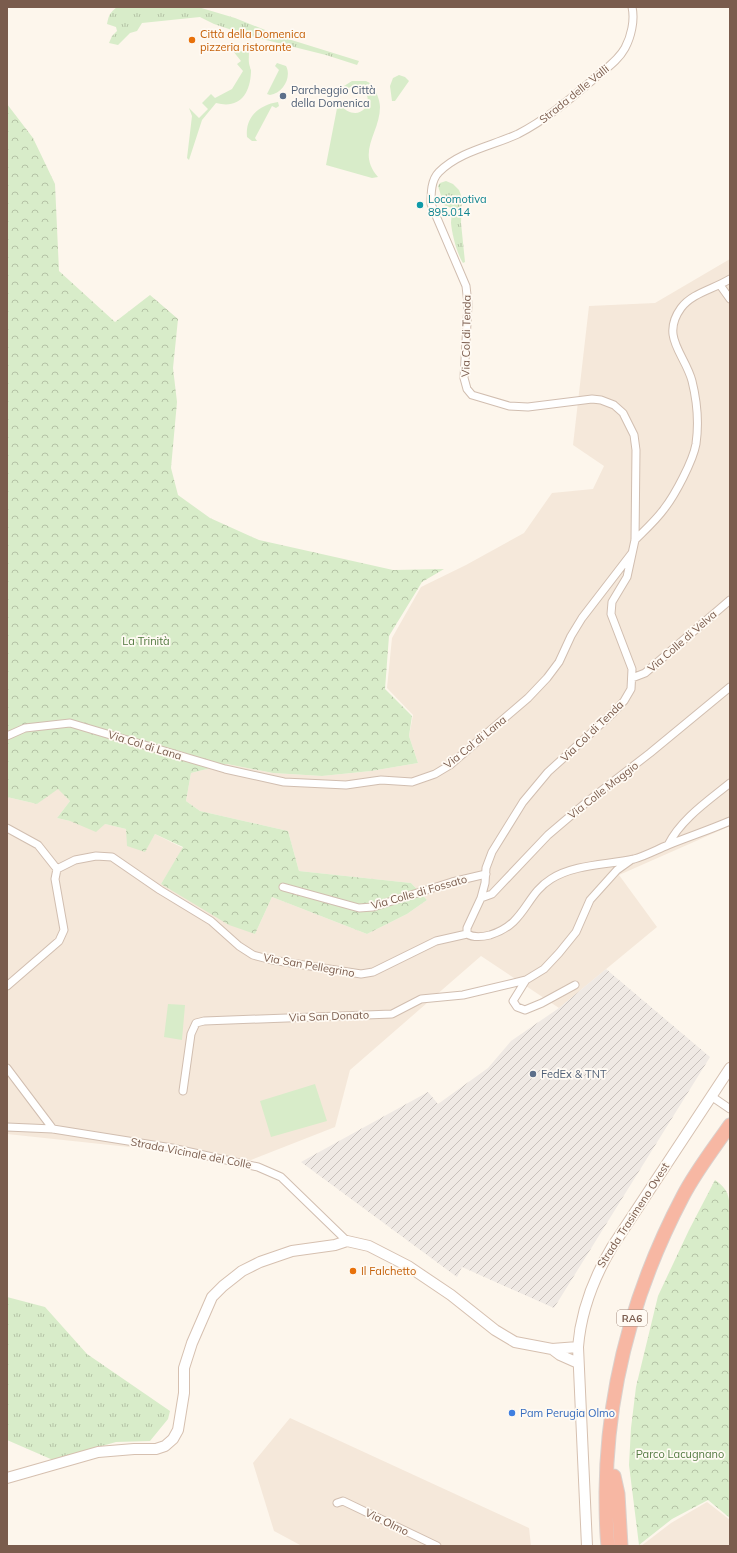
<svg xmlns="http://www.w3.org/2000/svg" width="737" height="1553" viewBox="0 0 737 1553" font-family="Mulish,sans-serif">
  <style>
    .residential { fill: #f5e8da }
    .industrial { fill: url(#industrial-furrows) }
    .grass { fill: #d8ecc9 }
    .forest { fill: url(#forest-crowns) }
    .park { fill: url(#park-tufts) }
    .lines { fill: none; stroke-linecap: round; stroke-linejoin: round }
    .street-casing { stroke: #d1beb0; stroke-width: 9 }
    .secondary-casing { stroke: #d6c0b0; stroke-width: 12 }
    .highway-casing { stroke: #dad1cd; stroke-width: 15 }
    .street { stroke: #fff; stroke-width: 7 }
    .secondary { stroke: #fff; stroke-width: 10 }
    .highway { stroke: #f7b7a3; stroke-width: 13 }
    .food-dot { fill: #e8710a; stroke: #fffaf3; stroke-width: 1.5 }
    .service-dot { fill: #5c6f8a; stroke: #fffaf3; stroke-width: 1.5 }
    .culture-dot { fill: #0f9aa8; stroke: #fffaf3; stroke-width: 1.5 }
    .shop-dot { fill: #3f7fe0; stroke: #fffaf3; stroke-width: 1.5 }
    .labels { text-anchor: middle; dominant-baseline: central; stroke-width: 3.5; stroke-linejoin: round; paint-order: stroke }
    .shield { fill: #fffaf3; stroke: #a28b7f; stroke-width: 1 }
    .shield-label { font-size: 10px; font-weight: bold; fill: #7a5c4d }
    .food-label { font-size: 11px; fill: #c56008; stroke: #fffaf3; text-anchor: start }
    .service-label { font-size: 11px; fill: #4e5e75; stroke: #fffaf3; text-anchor: start }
    .street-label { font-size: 11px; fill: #7a5c4d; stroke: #fffaf3 }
    .culture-label { font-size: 11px; fill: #0d838f; stroke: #fffaf3; text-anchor: start }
    .park-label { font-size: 11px; fill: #537a41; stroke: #fffaf3 }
    .shop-label { font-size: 11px; fill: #366cbe; stroke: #fffaf3; text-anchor: start }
  </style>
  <defs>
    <pattern id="industrial-furrows" width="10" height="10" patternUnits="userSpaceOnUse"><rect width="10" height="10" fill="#efe9e4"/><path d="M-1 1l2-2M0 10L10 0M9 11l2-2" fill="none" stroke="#c7c0bb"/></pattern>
    <pattern id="forest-crowns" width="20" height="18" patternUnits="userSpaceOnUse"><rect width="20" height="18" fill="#d8ecc9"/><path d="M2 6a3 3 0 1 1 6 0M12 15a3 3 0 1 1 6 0" fill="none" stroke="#b4c2a5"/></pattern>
    <pattern id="park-tufts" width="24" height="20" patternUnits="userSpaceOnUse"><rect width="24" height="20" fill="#d8ecc9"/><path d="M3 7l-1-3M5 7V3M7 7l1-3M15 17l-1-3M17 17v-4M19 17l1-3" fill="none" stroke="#b4c2a5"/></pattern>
  </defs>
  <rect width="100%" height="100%" fill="#fdf6ec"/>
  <!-- residential -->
  <path class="residential" d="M730,259V826L619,875L657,927L559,1008L481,956L350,1070L335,1127L251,1160L7,1134V797L37,804L58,788L70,801L57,818L70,821L105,824L126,829L145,851L155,834L183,848L161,884L255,934L272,897L367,934L407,914L427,900L411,883L299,871L288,831L200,811L186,801L191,773L227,764L273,773L322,776L371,771L418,763L409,736L413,715L387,688L392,638L421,587L466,565L524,533L552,493L593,489L604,466L573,445L589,306L655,303Z
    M290,1418L529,1528L531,1546H302L274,1531L253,1463Z
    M707,1502L730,1520V1546H641L671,1523Z"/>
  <!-- industrial -->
  <path class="industrial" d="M606,969L710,1057L554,1308L462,1267L457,1277L301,1162L428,1092L438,1104L488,1068L511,1041L559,1008Z"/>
  <!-- grass -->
  <path class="grass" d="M233,51H249C249,56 248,62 250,67C251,72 251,67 251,72C250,95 239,109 216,103L202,120L189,160L187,158L192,116L189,108L199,118L208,109L202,103L211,94L215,98L232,89L243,71L237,64L241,61Z
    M277,63L286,66C292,77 283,93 270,95L267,94L279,70L275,66Z
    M399,75L405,77L409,81L395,101H392L390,86L393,78Z
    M352,81H366L372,84C375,90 380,99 380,107C380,133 356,152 378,177L372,178L326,165L338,103C363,132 383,89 352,86L347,89L344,86Z
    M278,102L279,106L276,108L272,106L255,138L257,141H252L247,137C245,117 259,105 278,102Z
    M168,1004L185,1005L182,1040L164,1037Z
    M315,1084L327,1121L271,1137L260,1101Z"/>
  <!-- forest -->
  <path class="forest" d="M7,104L33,138L55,184L59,271L115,322L150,295L178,319L173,368L177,402L171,468L178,495L210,518L259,540L393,570L444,569L422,582L389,636L385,689L412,716L409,736L418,763L371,771L322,776L273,773L227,764L191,773L186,801L200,811L288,831L299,871L411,883L427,900L407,914L367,934L272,897L255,934L229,925L161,884L183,847L155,834L145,852L127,846L126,829L105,824L96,832L70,821L57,818L70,801L58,789L37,804L7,797Z
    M715,1180C731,1191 729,1199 730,1217V1518L708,1500L672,1519L639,1545L629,1465L631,1428L636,1387L658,1296L689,1230Z"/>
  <!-- park -->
  <path class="park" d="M117,7H198L235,18L285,38L359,61L357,65L326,55L250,36L214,24L200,17L142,23L137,31L130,33L118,45L109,43L112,36L117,31L116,27L107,24C109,14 110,13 117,7Z
    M446,181L453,184L459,190L462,198L461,223L465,262L463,263C457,254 452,234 451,223C451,218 453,213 451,208L444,205L438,186L440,183Z
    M7,1297L45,1307L87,1354L170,1411L168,1419L150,1441L116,1442L53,1460L7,1440Z"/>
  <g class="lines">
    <defs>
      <path id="street" d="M632,7C635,20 631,37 625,48C618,61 605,69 595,78C570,99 547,119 518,134C492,146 460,151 439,172C431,180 431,193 431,204L466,286L468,304L464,378L467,389L472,395L509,406L528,407L592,399L601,400L614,405L623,413L634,435L636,450L635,540L627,577L612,602L611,614L632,669L631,689L624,701L612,714L548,772L523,802L492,852L486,868L485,883L481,898L467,928V934C474,938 482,937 490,935C526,924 525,895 551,879C575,864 607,865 634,859C645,856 656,850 668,845C688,837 709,830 730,821
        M720,285L730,299
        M635,540C645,530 656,520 664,509C675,495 693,461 696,444C699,423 697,401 692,381C685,354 660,337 681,308C692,293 714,289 730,279
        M632,678L645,673L730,600
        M7,736L25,728L70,723L225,769L284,782L346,785L381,780L412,782L435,774L450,765L528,698L547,678L559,662L571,636L582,618L632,553
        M7,828L38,845L57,869
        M668,845C681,819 708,801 730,783
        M283,887L359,908L373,907L452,882L486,874
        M481,898L492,894L548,835L588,801L650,753L730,687
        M526,980L513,1001L517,1007L525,1010L542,1003L575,985
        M7,986L59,941L64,930L55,879L57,869L75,860L96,856L112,857L160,890L211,921L239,946L253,955L272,960L361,974L373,972L436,941L467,934
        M7,1068L53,1129
        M183,1091L191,1034L196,1023L204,1021L392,1014L421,999L463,995L526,980L544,969L559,953L576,932L590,900L617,870L631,860
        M711,1096L730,1109
        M7,1127L53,1129L172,1148L258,1167L281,1177L347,1241
        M337,1503L343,1501L437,1546"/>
      <path id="secondary" d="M552,1349L560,1355L578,1363
        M7,1478L98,1452L134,1449H156L165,1446L173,1439L178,1430L184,1393V1368L192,1343L212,1297L223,1286L242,1271L260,1262L292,1251L335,1245L347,1241L369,1246L408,1266L451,1295L495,1330L515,1342L552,1349L578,1347
        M587,1546L578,1347C581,1310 593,1279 612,1247L730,1068"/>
      <path id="highway" d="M614,1476L618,1494L621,1546
        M608,1546C606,1528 606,1510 606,1492C607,1388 635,1287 683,1196C696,1171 714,1148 730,1125"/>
    </defs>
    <!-- street casing -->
    <use href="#street" class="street-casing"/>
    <!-- secondary casing -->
    <use href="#secondary" class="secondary-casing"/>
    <!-- highway casing -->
    <use href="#highway" class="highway-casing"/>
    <!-- street -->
    <use href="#street" class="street"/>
    <!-- secondary -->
    <use href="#secondary" class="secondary"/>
    <!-- highway -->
    <use href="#highway" class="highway"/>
  </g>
  <!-- markers -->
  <g class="food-dot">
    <circle cx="192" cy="40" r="4"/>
    <circle cx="353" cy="1271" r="4"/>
  </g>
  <g class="service-dot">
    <circle cx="283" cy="96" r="4"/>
    <circle cx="533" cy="1074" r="4"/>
  </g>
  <circle class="culture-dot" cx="420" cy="205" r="4"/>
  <circle class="shop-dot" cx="512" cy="1413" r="4"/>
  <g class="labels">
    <!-- shield labels -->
    <rect class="shield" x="617" y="1310" width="30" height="16" rx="3"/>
    <g class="shield-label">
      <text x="632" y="1318">RA6</text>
    </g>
    <!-- food labels -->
    <g class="food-label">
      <text x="200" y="34">Città della Domenica<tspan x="200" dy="13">pizzeria ristorante</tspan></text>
      <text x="361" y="1271">Il Falchetto</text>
    </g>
    <!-- service labels -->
    <g class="service-label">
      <text x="291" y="90">Parcheggio Città<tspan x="291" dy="13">della Domenica</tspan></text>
      <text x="541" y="1074">FedEx &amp; TNT</text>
    </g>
    <!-- street labels -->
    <g class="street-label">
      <text transform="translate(574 94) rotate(-39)">Strada delle Valli</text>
      <text transform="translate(466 336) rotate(-89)">Via Col di Tenda</text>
      <text transform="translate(682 641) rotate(-41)">Via Colle di Velva</text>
      <text transform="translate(592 731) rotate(-44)">Via Col di Tenda</text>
      <text transform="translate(475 742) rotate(-39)">Via Col di Lana</text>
      <text transform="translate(145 745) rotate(17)">Via Col di Lana</text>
      <text transform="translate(603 790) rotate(-38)">Via Colle Maggio</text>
      <text transform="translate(419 892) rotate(-16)">Via Colle di Fossato</text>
      <text transform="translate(309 965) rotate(10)">Via San Pellegrino</text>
      <text transform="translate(329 1016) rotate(-2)">Via San Donato</text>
      <text transform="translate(191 1153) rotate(11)">Strada Vicinale del Colle</text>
      <text transform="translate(633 1215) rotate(-57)">Strada Trasimeno Ovest</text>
      <text transform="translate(387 1522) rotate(26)">Via Olmo</text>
    </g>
    <!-- culture labels -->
    <g class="culture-label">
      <text x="428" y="199">Locomotiva<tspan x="428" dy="13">895.014</tspan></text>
    </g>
    <!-- park labels -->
    <g class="park-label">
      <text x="146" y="641">La Trinità</text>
      <text x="680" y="1454">Parco Lacugnano</text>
    </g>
    <!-- shop labels -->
    <g class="shop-label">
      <text x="520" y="1413">Pam Perugia Olmo</text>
    </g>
  </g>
  <!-- border -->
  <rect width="737" height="1553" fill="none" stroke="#7a5c4d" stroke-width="16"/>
</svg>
